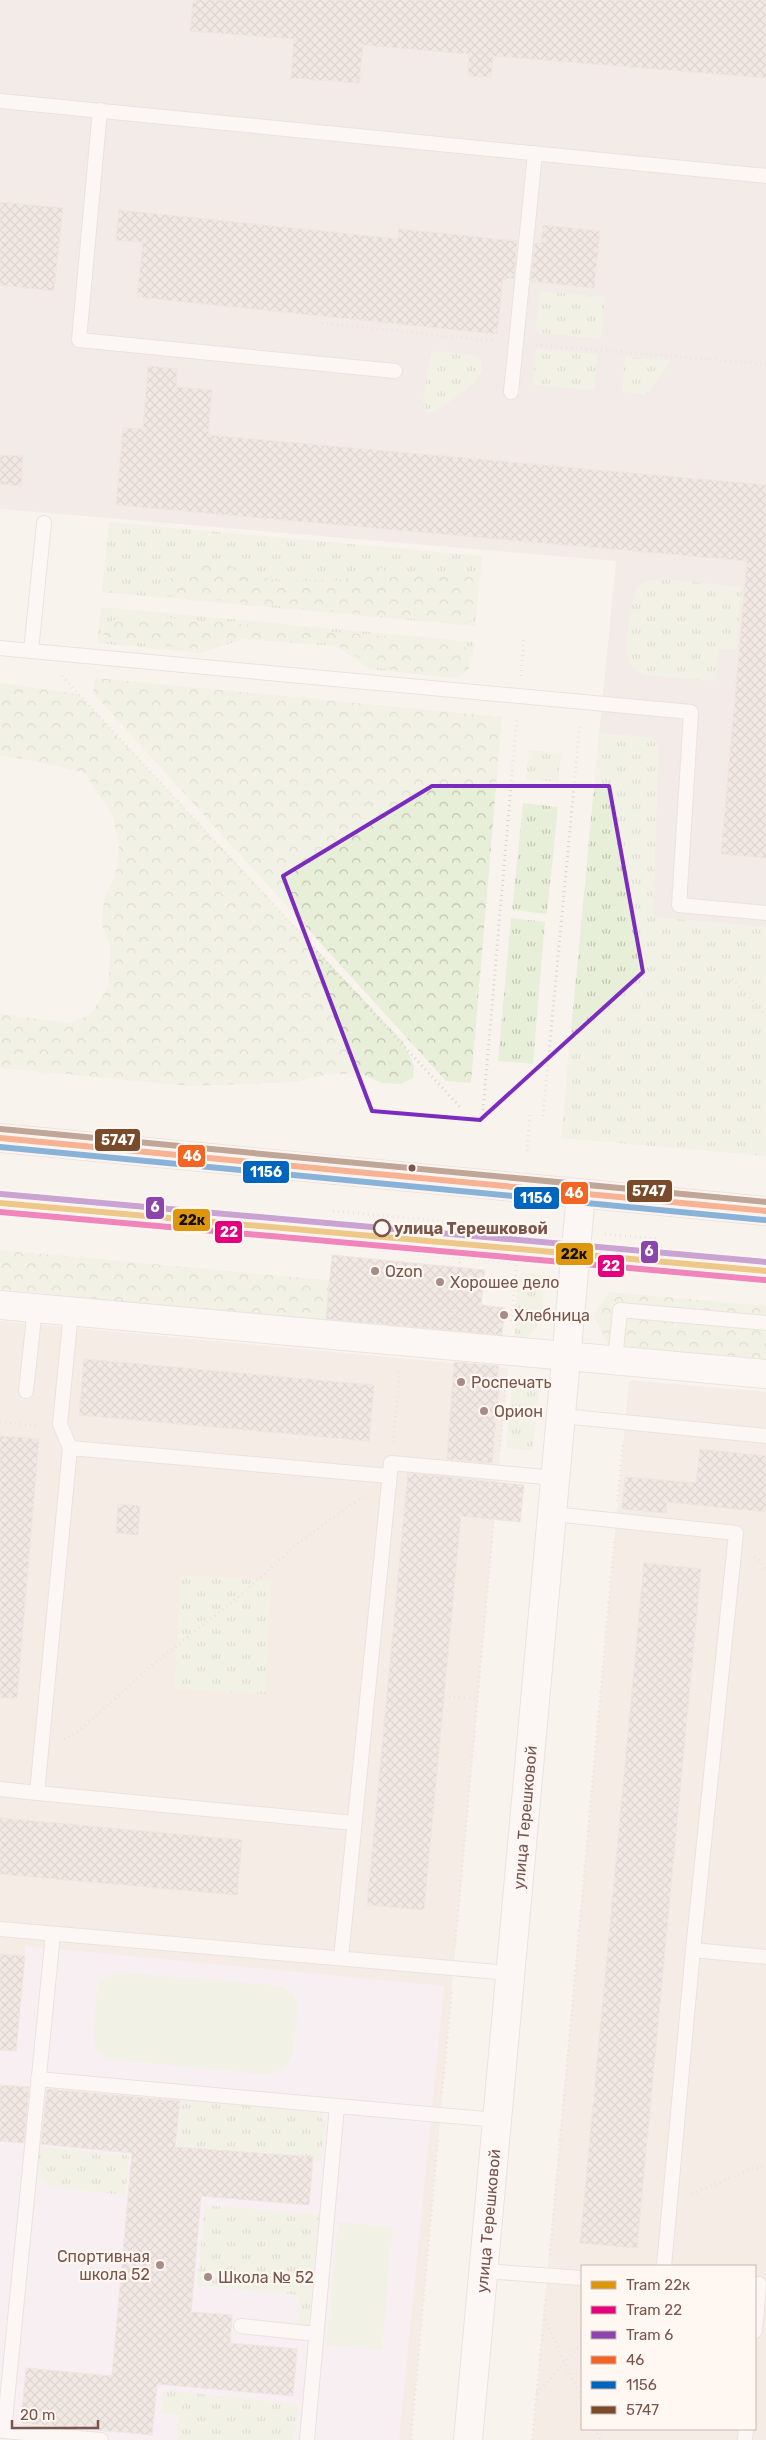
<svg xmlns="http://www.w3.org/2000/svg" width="766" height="2440" viewBox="0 0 766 2440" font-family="Rubik,sans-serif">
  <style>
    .residential { fill: #f2e4dc; fill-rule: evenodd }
    .industrial { fill: #ece3de }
    .education { fill: #f4ecf5 }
    .grass { fill: url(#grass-tufts) }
    .forest { fill: url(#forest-crowns) }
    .pitch { fill: #e8efd9 }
    .building { fill: url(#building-cross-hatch); stroke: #e2d5d0 }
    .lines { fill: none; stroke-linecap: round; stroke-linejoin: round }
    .service-casing { stroke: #d8cfca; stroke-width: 16 }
    .minor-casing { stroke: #d8cfca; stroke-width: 30 }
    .tertiary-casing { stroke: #d8cfca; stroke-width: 30 }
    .primary-casing { stroke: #dacfcb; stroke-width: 30 }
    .path { stroke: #dbd1ce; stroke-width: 3; stroke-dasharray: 1 4; stroke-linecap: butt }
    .service { stroke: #fefdfc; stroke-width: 14 }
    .minor { stroke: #fefdfc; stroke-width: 28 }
    .tertiary { stroke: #fefdfc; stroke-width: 28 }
    .primary { stroke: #f3ece6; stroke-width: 28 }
    .bus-1-casing { stroke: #fff7f1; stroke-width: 10 }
    .bus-2-casing { stroke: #fff7f1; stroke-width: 10 }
    .bus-3-casing { stroke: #fff7f1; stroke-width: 10 }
    .bus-1 { stroke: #f26522; stroke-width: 6 }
    .bus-2 { stroke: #0065bd; stroke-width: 6 }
    .bus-3 { stroke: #7a4b2a; stroke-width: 6 }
    .tram-1-casing { stroke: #fff7f1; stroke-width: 10 }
    .tram-2-casing { stroke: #fff7f1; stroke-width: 10 }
    .tram-3-casing { stroke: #fff7f1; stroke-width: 10 }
    .tram-1 { stroke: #de960f; stroke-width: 6 }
    .tram-2 { stroke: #e5007d; stroke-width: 6 }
    .tram-3 { stroke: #8e44ad; stroke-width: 6 }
    .marked { fill: none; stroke: #7b2cbf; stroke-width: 4; stroke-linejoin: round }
    .bus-dot { fill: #79554c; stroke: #fff7f1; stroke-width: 2 }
    .stop-dot { fill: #fff7f1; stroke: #79554c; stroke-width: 2.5 }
    .poi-dot { fill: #a68c85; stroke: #fff7f1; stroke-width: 2 }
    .labels { text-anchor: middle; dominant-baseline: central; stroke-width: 4.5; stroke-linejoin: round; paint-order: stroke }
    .stop-label { font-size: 16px; font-weight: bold; fill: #79554c; stroke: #fff7f1; text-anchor: start }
    .poi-label { font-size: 16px; fill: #79554c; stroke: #fff7f1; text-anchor: start }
    .street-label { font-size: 16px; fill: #79554c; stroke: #fff7f1 }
    .line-badge { stroke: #fff7f1; stroke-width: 2 }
    .badge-label { font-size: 14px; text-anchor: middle; font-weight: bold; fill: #fff }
    .pale-badge-label { font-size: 14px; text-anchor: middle; font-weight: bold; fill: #111 }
  </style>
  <defs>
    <pattern id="grass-tufts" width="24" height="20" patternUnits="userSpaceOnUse" patternTransform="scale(1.25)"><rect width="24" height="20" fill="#e8efd9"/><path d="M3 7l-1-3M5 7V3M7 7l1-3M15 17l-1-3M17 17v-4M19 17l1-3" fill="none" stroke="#c1c4b2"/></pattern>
    <pattern id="forest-crowns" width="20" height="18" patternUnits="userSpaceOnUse" patternTransform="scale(1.25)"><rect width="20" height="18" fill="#e8efd9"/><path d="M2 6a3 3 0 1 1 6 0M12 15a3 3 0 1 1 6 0" fill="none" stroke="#c1c4b2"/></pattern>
    <pattern id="building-cross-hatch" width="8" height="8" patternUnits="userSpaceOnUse" patternTransform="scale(1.25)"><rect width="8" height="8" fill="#e6dad5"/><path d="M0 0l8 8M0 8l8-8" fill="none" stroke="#bfb4af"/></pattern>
  </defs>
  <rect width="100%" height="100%" fill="#f9f3ee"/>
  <!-- residential -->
  <path class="residential" d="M0,1321L508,1368L411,2440H0Z
    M629,1380L766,1392V2440H532ZM582,2266H755V2429H582Z"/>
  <!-- industrial -->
  <path class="industrial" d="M0,0H766V927L653,917L658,746L652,738L599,733L616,561L0,509Z"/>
  <!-- education -->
  <path class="education" d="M26,1946L444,1986L399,2440H0V1954L25,1956Z"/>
  <!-- grass -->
  <path class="grass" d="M540,291L605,297L601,339L535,332Z
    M536,349L597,354L594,390L533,385Z
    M438,351L477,356C498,375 446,403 434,412L427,413L424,409L423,402L430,356L433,352Z
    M625,357L671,361L647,394L622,392Z
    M109,522L482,556L475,626L102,592Z
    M660,579L742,587L736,650L719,649L715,681L645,675C639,672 634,669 630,663C623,649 631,607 635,592C642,582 648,580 660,579Z
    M101,607L474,642C472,660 473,674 453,678L370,669L336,646L244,639L200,653L97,643Z
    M599,733L652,738L658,746L653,917L766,927V1156L561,1138Z
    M529,750L561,753L558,782L526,779Z
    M523,803L558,807L547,914L512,910Z
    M511,918L545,922L533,1064L498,1061Z
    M525,1274H536L543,1281C543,1306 544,1337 514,1340L518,1279Z
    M513,1377L536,1382L539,1392L536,1417L509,1414Z
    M509,1419L536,1422L532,1451L506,1448Z
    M181,1575L271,1581L265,1694L174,1689Z
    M181,2100L318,2113L325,2124L321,2162H313V2157L177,2146Z
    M39,2147L129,2155L125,2195L49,2187L38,2175Z
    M205,2205L319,2215L308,2327L296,2326L299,2295L197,2285Z
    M163,2390L298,2404L295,2436L293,2440H177L179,2415L161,2413Z"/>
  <!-- forest -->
  <path class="forest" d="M204,564L229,566L276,581L342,580L376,567L425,574L463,575L472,578L476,585V594L473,620L463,624L178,596L168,595L163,588L164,581Z
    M132,615L453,642L466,648L470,665L462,674L453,676L377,668L335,644L242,637L202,650L105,639L103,634L108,622Z
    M95,678L502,717L471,1083L446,1081L93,693Z
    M0,683L78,694L403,1042L414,1066L413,1078L401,1084L382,1083L360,1073L325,1075L297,1082L190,1086L0,1068V1014L70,1023L90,1015L108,988L111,948L102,925L104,899L115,876L119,845L113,816L85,773C56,767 29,758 0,756Z
    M0,1250L336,1281L342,1319L335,1322L320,1323L0,1289Z
    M609,1292L766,1306V1359L608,1345L594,1315Z"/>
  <!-- pitch -->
  <path class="pitch" d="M117,1972L282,1986L293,1994L298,2004L294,2051L286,2067L280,2071L264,2074L107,2059L97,2050L93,2039L97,1989L103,1978Z
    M338,2222L393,2227L382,2350L326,2345Z"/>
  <!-- building -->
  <path class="building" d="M193,0H766V78L493,56L491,77L468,76L469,54L363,45L359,83L291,78L294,39L190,31Z
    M0,202L63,208L54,291L0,285Z
    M119,210L398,239L399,229L517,241L514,279L503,278L497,334L137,297L143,242L116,240Z
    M543,225L600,231L594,288L531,281L535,243L541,244Z
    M148,366L177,369L176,387L212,390L208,435L766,485V858L721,854L747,561L116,505L123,428L143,429Z
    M0,455L23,456L21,486L0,484Z
    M332,1255L485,1270L481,1305L505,1308L502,1335L326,1319Z
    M84,1359L374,1385L369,1441L79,1415Z
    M454,1362L499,1366L497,1377L500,1378L492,1463L447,1459Z
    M0,1436L39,1439L17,1698H0Z
    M700,1449L766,1456V1512L667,1502L666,1513L622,1509L625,1477L696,1483Z
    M408,1473L524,1485L520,1522L461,1516L424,1910L367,1905Z
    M118,1504L140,1506L138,1535L116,1533Z
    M644,1563L701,1569L637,2248L580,2243Z
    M0,1818L242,1840L237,1895L0,1874Z
    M0,1954L25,1956L16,2051L0,2050Z
    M0,2085L29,2087L24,2143L0,2141Z
    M47,2089L180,2101L175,2147L313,2157L309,2205L201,2196L191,2312L232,2315L230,2343L297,2349L293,2396L157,2384L152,2435L21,2423L26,2368L112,2376L132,2153L41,2144Z"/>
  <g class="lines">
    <defs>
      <path id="service" d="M0,101L766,176
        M100,110L79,340L395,371
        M511,392L535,153
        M0,648L31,651L44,523
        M31,651L691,712L679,905L766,913
        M615,1360L620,1310L766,1323
        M26,1391L35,1308
        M562,1416L766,1436
        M70,1448L60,1424L71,1312
        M553,1514L736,1533L693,1950L664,2266
        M0,1789L37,1793
        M354,1823L37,1793L70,1448L389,1476
        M0,1929L510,1973
        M53,1934L4,2431L101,2440
        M693,1950L766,1957
        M341,1958L391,1463L556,1478
        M38,2079L337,2106L307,2440
        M337,2106L497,2120
        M484,2271L582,2278
        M241,2326L316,2334
        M755,2331L759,2284
        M745,2440L746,2429"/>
      <path id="minor" d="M0,1305L766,1374"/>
      <g id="tertiary">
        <path id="s1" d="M468,2440L581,1194"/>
      </g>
      <path id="primary" d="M0,1138L766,1211"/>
    </defs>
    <!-- service casing -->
    <use href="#service" class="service-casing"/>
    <!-- minor casing -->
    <use href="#minor" class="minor-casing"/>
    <!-- tertiary casing -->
    <use href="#tertiary" class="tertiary-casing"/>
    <!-- primary casing -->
    <use href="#primary" class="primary-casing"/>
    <!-- path -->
    <path class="path" d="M322,323L495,341
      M536,345L766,364
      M62,676L461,1108
      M521,676L524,638
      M732,979L766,1015
      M483,1110L517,717
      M543,1116L580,723
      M527,1151L530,1115
      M333,1211L520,1228L511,1324
      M605,1234L658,1239
      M329,1245L517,1263
      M459,1268L460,1257
      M454,1319L456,1300
      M503,1416L532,1419
      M0,1422L39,1426
      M393,1442L400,1369
      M499,1451L507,1377
      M617,1501L623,1442
      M755,1556L766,1569
      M444,1696L478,1699
      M64,1739L79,1731L151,1666L242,1594L297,1544L363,1496
      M455,1946L496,1494
      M442,2093L452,1990
      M692,2194L751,2169L766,2167
      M550,2255L614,1542
      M545,2319L582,2400
      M537,2393L582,2343
      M595,2429L601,2440
      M411,2440L438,2137
      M532,2440L546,2296"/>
    <!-- service -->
    <use href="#service" class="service"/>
    <!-- minor -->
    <use href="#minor" class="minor"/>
    <!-- tertiary -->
    <use href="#tertiary" class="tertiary"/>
    <!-- primary -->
    <use href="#primary" class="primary"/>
    <defs>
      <path id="bus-1" d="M0,1138L766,1211"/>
      <path id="bus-2" d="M0,1147L765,1220"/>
      <path id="bus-3" d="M1,1129L766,1202"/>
    </defs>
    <!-- bus-1 casing -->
    <use href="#bus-1" class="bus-1-casing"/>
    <!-- bus-2 casing -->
    <use href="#bus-2" class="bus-2-casing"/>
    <!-- bus-3 casing -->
    <use href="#bus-3" class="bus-3-casing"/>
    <!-- bus-1 -->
    <use href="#bus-1" class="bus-1"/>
    <!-- bus-2 -->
    <use href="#bus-2" class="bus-2"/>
    <!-- bus-3 -->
    <use href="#bus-3" class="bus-3"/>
    <defs>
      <path id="tram-1" d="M0,1203L766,1271"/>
      <path id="tram-2" d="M0,1212L765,1280"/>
      <path id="tram-3" d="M1,1194L766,1262"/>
    </defs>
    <!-- tram-1 casing -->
    <use href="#tram-1" class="tram-1-casing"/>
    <!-- tram-2 casing -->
    <use href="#tram-2" class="tram-2-casing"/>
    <!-- tram-3 casing -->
    <use href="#tram-3" class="tram-3-casing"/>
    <!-- tram-1 -->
    <use href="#tram-1" class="tram-1"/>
    <!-- tram-2 -->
    <use href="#tram-2" class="tram-2"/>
    <!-- tram-3 -->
    <use href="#tram-3" class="tram-3"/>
  </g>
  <!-- marked area -->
  <path d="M0 0H766V2440H0ZM432,786H609L643,972L480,1120L372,1111L283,876Z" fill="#f9f3ee" fill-opacity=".55" fill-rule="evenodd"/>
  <path class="marked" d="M432,786H609L643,972L480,1120L372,1111L283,876Z"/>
  <!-- markers -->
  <circle class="bus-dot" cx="412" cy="1168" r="4.5"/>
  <circle class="stop-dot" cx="382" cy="1228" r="8"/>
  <g class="poi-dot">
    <circle cx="375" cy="1271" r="5"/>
    <circle cx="440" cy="1282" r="5"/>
    <circle cx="504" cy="1315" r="5"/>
    <circle cx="461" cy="1382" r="5"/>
    <circle cx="484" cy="1411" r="5"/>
    <circle cx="160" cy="2265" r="5"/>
    <circle cx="208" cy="2277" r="5"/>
  </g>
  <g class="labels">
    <!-- stop labels -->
    <g class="stop-label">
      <text x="394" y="1228">улица Терешковой</text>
    </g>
    <!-- poi labels -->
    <g class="poi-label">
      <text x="385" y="1271">Ozon</text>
      <text x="450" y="1282">Хорошее дело</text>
      <text x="514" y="1315">Хлебница</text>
      <text x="471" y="1382">Роспечать</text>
      <text x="494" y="1411">Орион</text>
      <text x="150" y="2256" text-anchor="end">Спортивная<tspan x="150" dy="18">школа 52</tspan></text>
      <text x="218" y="2277">Школа № 52</text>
    </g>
    <!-- street labels -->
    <g class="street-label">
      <text stroke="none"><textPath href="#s1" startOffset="625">улица Терешковой</textPath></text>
      <text stroke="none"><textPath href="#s1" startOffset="220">улица Терешковой</textPath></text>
    </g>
  </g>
  <g class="line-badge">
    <rect x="94" y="1128" width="47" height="24" rx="5" fill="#7a4b2a"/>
    <rect x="177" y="1144" width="29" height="24" rx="5" fill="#f26522"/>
    <rect x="242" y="1160" width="48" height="24" rx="5" fill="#0065bd"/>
    <rect x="626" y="1179" width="47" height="24" rx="5" fill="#7a4b2a"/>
    <rect x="560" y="1181" width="29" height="24" rx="5" fill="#f26522"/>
    <rect x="513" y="1186" width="47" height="24" rx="5" fill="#0065bd"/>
    <rect x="145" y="1196" width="20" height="24" rx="5" fill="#8e44ad"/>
    <rect x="172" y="1208" width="39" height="24" rx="5" fill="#de960f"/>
    <rect x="214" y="1220" width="29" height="24" rx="5" fill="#e5007d"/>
    <rect x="640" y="1240" width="19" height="24" rx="5" fill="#8e44ad"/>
    <rect x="555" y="1242" width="39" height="24" rx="5" fill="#de960f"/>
    <rect x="597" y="1254" width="28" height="24" rx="5" fill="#e5007d"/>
  </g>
  <g class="badge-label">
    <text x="118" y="1145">5747</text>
    <text x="192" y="1161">46</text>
    <text x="266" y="1177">1156</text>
    <text x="649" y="1196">5747</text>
    <text x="574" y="1198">46</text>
    <text x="536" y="1203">1156</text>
    <text x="155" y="1212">6</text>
    <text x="229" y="1237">22</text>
    <text x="649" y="1256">6</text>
    <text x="611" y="1271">22</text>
  </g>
  <g class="pale-badge-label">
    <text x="192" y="1225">22к</text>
    <text x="574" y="1259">22к</text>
  </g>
  <!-- legend -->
  <rect x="581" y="2265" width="175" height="165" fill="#fff7f1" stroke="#c9b6af"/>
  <rect x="591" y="2281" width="25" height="8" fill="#de960f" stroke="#c9b6af"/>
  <text x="626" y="2290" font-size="15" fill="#79554c">Tram 22к</text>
  <rect x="591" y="2306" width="25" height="8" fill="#e5007d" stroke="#c9b6af"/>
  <text x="626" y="2315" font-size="15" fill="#79554c">Tram 22</text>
  <rect x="591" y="2331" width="25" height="8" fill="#8e44ad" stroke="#c9b6af"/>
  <text x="626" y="2340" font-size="15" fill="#79554c">Tram 6</text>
  <rect x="591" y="2356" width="25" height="8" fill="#f26522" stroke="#c9b6af"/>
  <text x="626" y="2365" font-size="15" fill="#79554c">46</text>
  <rect x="591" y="2381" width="25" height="8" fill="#0065bd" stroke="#c9b6af"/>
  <text x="626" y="2390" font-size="15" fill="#79554c">1156</text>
  <rect x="591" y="2406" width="25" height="8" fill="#7a4b2a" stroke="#c9b6af"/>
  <text x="626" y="2415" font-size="15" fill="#79554c">5747</text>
  <!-- scale -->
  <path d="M12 2420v8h86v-8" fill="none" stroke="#79554c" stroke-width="2.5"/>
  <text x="20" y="2420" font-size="15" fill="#79554c" stroke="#fff7f1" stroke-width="4" paint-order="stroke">20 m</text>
</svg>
